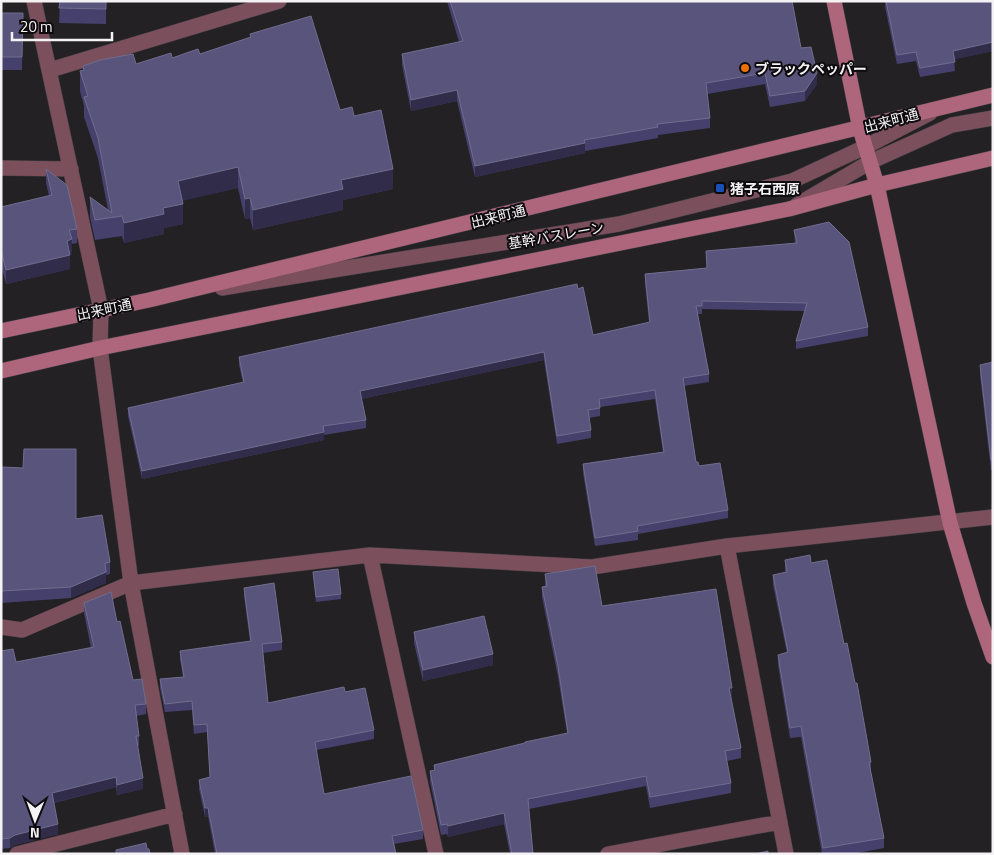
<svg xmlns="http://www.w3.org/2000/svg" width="994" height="855" viewBox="0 0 994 855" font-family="'Titillium Web','Noto Sans JP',sans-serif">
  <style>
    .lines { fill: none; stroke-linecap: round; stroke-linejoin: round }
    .street-casing { stroke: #413e42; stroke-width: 16 }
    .secondary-casing { stroke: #413e42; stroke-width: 16 }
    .street { stroke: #7b4f5c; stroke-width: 15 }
    .secondary { stroke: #ad667c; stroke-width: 15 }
    .wall { fill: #46416c }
    .shaded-wall { fill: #312c4a }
    .building { fill: #59547b; stroke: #716d8e }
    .food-dot { fill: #e8710a; stroke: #0d0b0d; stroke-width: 2 }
    .transit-dot { fill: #1a4fb4; stroke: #0d0b0d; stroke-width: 2 }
    .labels { text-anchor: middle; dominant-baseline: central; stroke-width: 4; stroke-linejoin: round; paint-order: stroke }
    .poi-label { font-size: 14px; font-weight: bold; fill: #f5f2f5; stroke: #0d0b0d; text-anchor: start }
    .street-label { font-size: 14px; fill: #f5f2f5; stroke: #0d0b0d }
  </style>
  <rect width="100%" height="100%" fill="#242125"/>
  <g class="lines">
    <defs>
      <path id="street" d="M34,1L101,310L100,348L131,583L182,854
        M50,70L279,1
        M1,168L71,169
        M797,205L870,162L952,125L993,118
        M222,288L619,224L792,181L865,147L930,113
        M727,546L786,854
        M370,555L436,854
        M1,627L22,630L131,583L370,555L592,567L727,546L993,517
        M17,854L175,814
        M608,854L780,822"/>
      <path id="secondary" d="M834,1L860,129L877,185L950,523L974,603L993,657
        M1,331L149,300L993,95
        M1,371L100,348L789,209L877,185L993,158"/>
    </defs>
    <!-- street casing -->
    <use href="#street" class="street-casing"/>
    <!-- secondary casing -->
    <use href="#secondary" class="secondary-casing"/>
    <!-- street -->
    <use href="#street" class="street"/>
    <!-- secondary -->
    <use href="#secondary" class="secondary"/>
  </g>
  <!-- wall -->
  <path class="wall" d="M60,1H106V24L59,23Z
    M155,1H190V2Z
    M447,1H792L801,48L817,84L805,101L770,107L765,84L707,94L710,118V128L658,135V138L585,151V153L475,177L457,101L411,111L402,65V54L459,42Z
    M885,1H993V51L954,59L955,71L920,77L916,61L897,64L885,7Z
    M1,13H23L22,70H1Z
    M250,34L340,110L354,116L393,189L343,200V210L253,230L250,218L245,219L238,188L182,200L183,224L164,228V234L124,243L122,236L95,240L90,217V197L108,210L98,158L84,117V106L80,91V71H83V66L136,64L200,54L250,38Z
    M46,169L77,229V243L72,244V253L70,254V269L6,284L1,264V207L49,196L46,183Z
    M794,230L868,327V336L796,349V341L805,311L702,309V314H698L709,374V382L684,386L696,462L699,466L728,510V518L638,534V540L595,546L583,473V464L663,452L655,399L600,407V416L589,418L591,430V438L557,444L544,360L361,399L366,420V428L324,435V440L142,479L128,416V408L243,383L239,365V357L578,289L593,335L649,322L645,283V274L707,268L706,251L795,243Z
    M993,362V470H991L980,375V365Z
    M1,467L76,519L110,562V574L106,575V583L71,598L1,603Z
    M785,560L811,563L844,644L871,762V771L884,838V848L852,854H822L801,737L790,738L778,665V655L787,653L773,585V575L785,572Z
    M313,572L341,594V599L316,602Z
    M545,574L602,606L732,698H731L741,748V758L727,761L731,783V793L650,808L646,786L529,809L533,854H510L504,824L448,837L447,834L441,835L430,781V771L434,770V765L567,733L558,677L542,597V587L545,586Z
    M244,588L282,642V650L263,653L268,703L345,692L374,730V739L316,750L324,794L423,830V839L394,844L396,854H215L208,816L205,817L199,789V780L210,777L207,732L194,734L192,710L165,712L160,688V679L183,677L180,659V651L250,641L244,596Z
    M84,603L117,622L133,680L146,704V714L136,716L139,736V746H137L143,789L117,795L116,787L54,803L58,834L15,845L10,848L1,849V651L16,662L91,648L84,613Z
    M414,632L493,665L423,681L414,643Z"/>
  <!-- shaded-wall -->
  <path class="shaded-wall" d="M993,42V51L953,60V51Z
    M817,73V84L805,101V91Z
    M457,90V101L411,111V100Z
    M585,143V153L475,177V166Z
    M238,167V188L178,202V181Z
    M393,169V189L343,200V210L253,230V210L341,180Z
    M250,198V218L245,219V199Z
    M183,204V224L164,228V234L124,243V223L163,208Z
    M72,239V253L67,255V241Z
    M70,255V269L6,284V270Z
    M544,352V360L360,399V391Z
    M324,432V440L142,479V471Z
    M106,572V583L71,598V587Z
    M493,654V665L423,681V670Z
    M729,688H732V698L729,699Z
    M116,777V787L52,803V793Z
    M143,778V789L117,795V785Z
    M205,808H208V816L205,817Z
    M504,813V824L448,837V826Z
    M58,824V834L15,845L10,848V838L15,835Z"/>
  <!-- building -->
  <path class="building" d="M60,1H106V9L59,8Z
    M450,1H792L801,48L811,47L817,73L805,91L770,96L765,73L706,83L710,118L657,124L658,127L584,140L585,143L475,166L457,90L411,100L402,54L463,41Z
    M886,1H993V42L953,51L955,62L920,68L916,52L897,55Z
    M1,13H23L22,57H1Z
    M311,16L340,110L352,107L354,116L381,110L393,169L341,180L343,189L253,210L250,198L245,199L238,167L178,181L183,204L163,208L164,214L124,223L122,216L95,220L90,197L112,213L98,138L84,97L88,96L80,71L84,70L83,66L100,60L133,54L136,64L171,53L172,58L198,49L200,54L251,37L250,34Z
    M46,169L67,185L77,229L69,230L72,239L67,241L70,255L6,270L1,250V207L52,195Z
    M829,222L849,242L868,327L796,341L807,303L702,301V306H696L709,374L683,378L696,462H698L699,466L720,463L728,510L637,526L638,531L595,538L583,464L664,452L655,390L599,399L600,408L588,410L591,430L557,436L544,352L360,391L366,420L323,426L324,432L142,471L128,408L244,382L239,357L577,284L578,289L583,287L593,335L650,322L645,274L707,268L706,251L797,243L794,230Z
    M993,362V460H991L980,365Z
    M24,449H76V519L102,515L110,562L105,563L106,572L71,587L1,591V467L23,468Z
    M810,555L811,563L827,560L844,644L847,643L855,683H857L871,762L869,763L884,838L823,848L801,726L790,728L778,655L788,652L773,575L787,572L785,560Z
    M595,566L602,606L716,589L732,688H729L741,748L725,751L731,783L650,797L646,776L528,799L533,854H512L504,813L448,826L447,824L441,825L430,771L435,770L434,765L525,743V742L568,733L558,666L542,587L547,586L545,574Z
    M338,569L341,594L316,597L313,572Z
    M274,583L282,642L262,644L268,703L344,687L345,692L365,688L374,730L315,742L324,794L411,776L423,830L392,836L396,854H217L208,808H205L199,780L210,777L207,724L194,725L192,701L165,704L160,679L184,677L180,651L251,641L244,588Z
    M111,592L117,622L120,621L133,680L142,679L146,704L135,705L139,736H136L143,778L117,785L116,777L52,793L58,824L15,835L10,838L1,839V651L13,649L16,662L94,647L84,603Z
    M484,616L493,654L423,670L414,632Z
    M146,843L147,849H149L150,854H116V850Z
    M768,851V854H755Z"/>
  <!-- markers -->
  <circle class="food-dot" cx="745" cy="68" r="5"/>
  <rect class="transit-dot" x="715" y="183" width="10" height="10" rx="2.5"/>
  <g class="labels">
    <!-- poi labels -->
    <g class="poi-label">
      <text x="755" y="68">ブラックペッパー</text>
      <text x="730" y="188">猪子石西原</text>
    </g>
    <!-- street labels -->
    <g class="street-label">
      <text transform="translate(891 120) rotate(-15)">出来町通</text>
      <text transform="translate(498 216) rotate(-14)">出来町通</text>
      <text transform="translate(556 235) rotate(-10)">基幹バスレーン</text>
      <text transform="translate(104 309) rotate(-12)">出来町通</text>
    </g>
  </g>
  <!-- border -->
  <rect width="994" height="855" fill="none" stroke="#f5f2f5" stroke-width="5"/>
  <!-- north arrow -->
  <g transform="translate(35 820) rotate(181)" stroke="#0d0b0d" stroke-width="4" paint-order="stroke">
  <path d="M0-4L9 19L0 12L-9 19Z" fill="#f5f2f5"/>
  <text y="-8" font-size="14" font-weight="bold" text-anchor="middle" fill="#f5f2f5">N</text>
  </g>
  <!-- scale -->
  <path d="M12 32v8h100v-8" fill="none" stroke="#f5f2f5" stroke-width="2.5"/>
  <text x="20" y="32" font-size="15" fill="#f5f2f5" stroke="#0d0b0d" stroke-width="4" paint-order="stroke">20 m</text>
</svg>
